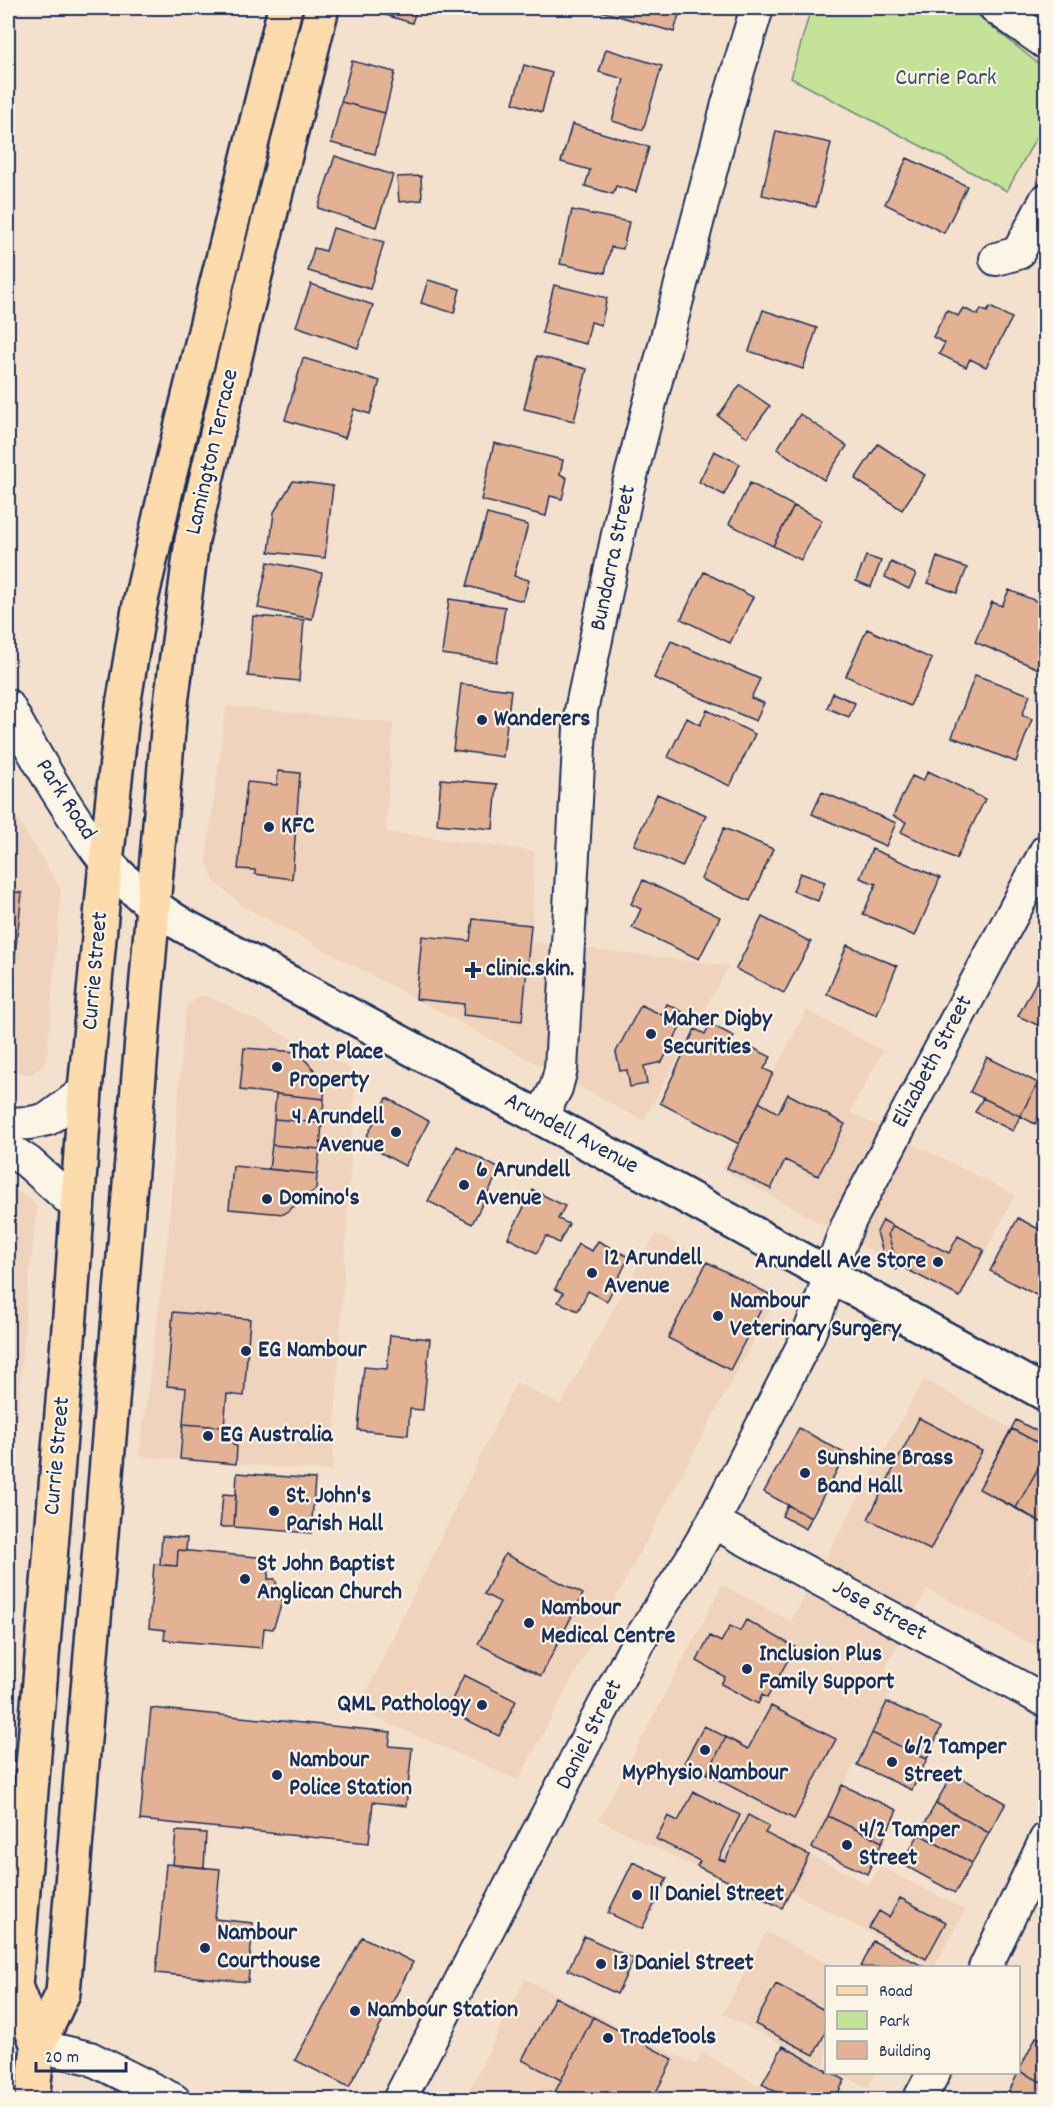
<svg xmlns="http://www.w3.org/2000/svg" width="1053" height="2107" viewBox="0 0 1053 2107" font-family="Dekko,sans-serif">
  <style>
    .built { fill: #efd3bc }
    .green { fill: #c5e299; stroke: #70887c; stroke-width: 1.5 }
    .building { fill: #e3b294; stroke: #1b2f5e; stroke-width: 1.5 }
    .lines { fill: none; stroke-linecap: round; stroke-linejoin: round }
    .minor-casing { stroke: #1b2f5e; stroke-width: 36 }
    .secondary-casing { stroke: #1b2f5e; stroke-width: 38 }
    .primary-casing { stroke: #1b2f5e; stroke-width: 38 }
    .trunk-casing { stroke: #1b2f5e; stroke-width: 38 }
    .minor { stroke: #fcf5e5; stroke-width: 32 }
    .secondary { stroke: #fcf5e5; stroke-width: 33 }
    .primary { stroke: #fedbac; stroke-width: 33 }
    .trunk { stroke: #fedbac; stroke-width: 33 }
    .poi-dot { fill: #1b2f5e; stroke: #fcf5e5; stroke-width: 2 }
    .labels { text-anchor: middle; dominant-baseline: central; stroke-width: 4.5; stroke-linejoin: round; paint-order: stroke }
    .park-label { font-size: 24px; fill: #3d536a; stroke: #fcf5e5 }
    .street-label { font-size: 24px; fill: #1b2f5e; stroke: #fcf5e5 }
    .poi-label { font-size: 24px; font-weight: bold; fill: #1b2f5e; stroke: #fcf5e5; text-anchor: start }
  </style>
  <rect width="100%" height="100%" fill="#f4e1cd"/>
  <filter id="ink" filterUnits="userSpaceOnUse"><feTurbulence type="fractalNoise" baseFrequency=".0167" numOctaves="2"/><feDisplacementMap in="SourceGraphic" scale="12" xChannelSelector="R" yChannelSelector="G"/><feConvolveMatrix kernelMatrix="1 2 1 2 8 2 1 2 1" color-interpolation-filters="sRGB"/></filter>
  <g filter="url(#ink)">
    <!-- built -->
    <path class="built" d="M226,706L393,723L386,832L534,851L532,942L729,966L643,1121L241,905L214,881L206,859Z
      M8,814L18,819L61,890L47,1057L42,1067L32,1074L21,1073L8,1067Z
      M205,996L223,1003L356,1072L332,1471L139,1456L168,1236L184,1020L187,1006L197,997Z
      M807,1010L883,1051L850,1112L1015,1195L960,1300L722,1169Z
      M8,1187L29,1198L37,1209L28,1288L8,1533Z
      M656,1233L777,1297L518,1780L358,1710L516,1382L561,1405Z
      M924,1379L1011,1429L1045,1436V1538L1015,1597L1045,1543V1651L927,1589L885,1669L898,1678L809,1854L869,1885L880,1866L965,1910L934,1967L792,1892L782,1909L599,1820L722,1585L791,1621Z
      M766,1932L834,1967L826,1968V2067L723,2014Z
      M525,1979L696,2065L702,2052L781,2099L464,2100Z
      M838,2073H876L868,2088Z"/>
    <!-- green -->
    <path class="green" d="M811,8H969L1045,69V121L1007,191L791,78Z"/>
    <!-- building -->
    <path class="building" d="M362,8H417L412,23Z
      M590,8H681L674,32Z
      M606,49L662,66L643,130L612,121L624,79L599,72Z
      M352,61L395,72L385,113L341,102Z
      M524,65L552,73L542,112L513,103Z
      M341,102L385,113L375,154L331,143Z
      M572,124L649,147L636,192L616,186L613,194L585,186L590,170L561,162Z
      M776,131L831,143L816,207L762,195Z
      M335,156L393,175L376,227L318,208Z
      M907,158L967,186L944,233L885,204Z
      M421,176L422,200L399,202L397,177Z
      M572,210L629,222L623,249L611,247L605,273L560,264Z
      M333,228L384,242L370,289L308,271L314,248L326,251Z
      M428,280L460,289L454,313L421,303Z
      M311,284L373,305L358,348L296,326Z
      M554,285L607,298L601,325L591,322L586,344L542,333Z
      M990,307L1012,318L986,367L970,359L966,367L939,354L945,343L933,337L947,310L958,316L963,308L978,315L981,309L987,312Z
      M763,310L817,328L803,369L749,351Z
      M537,356L587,369L574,421L524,409Z
      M303,358L380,381L370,414L354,409L345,438L285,420Z
      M740,385L770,406L747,437L718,416Z
      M800,414L847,446L824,480L777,449Z
      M494,443L563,460L560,474L567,478L562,499L550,496L546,516L481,500Z
      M878,444L925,475L902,510L855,479Z
      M714,451L740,464L724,495L699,482Z
      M293,481L333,486L325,558L269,552L274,512Z
      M750,483L794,506L773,546L729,524Z
      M794,506L822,520L801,560L773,546Z
      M487,514L528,525L514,576L529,580L523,601L467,586Z
      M866,556L881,561L871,587L856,581Z
      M937,557L967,568L957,593L928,583Z
      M268,562L322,573L312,619L258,608Z
      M891,562L916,574L909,589L885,577Z
      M704,572L753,597L730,643L681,619Z
      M1009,590L1046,605V672L975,642L992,602L1002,606Z
      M449,599L505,607L497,662L442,654Z
      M253,616L304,620L299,681L248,676Z
      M867,629L932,659L910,706L846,676Z
      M671,641L760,679L751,698L764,703L756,721L654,678Z
      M975,675L1030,695L1022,715L1032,719L1016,762L952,737Z
      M461,684L511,690L503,757L453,750Z
      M833,693L855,703L849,717L827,708Z
      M707,710L755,734L730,786L668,757L687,718L700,725Z
      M278,771L300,773L292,879L255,874V870L238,869L247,782L277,785Z
      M928,771L985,799L956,859L901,832L906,822L893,816L912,776L923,781Z
      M441,779L497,784L493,829L437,824Z
      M822,792L896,823L886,846L812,814Z
      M657,794L706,815L682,867L634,845Z
      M724,828L773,849L750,901L701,879Z
      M872,849L940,878L915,936L863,914L876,884L860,878Z
      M800,873L825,882L818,901L793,891Z
      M643,880L720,917L699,959L632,928L641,909L631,904Z
      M8,891L22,893L8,1019Z
      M762,917L811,942L784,993L736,969Z
      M473,919L531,925L522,1021L463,1015L464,1004L416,999L422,936L470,941Z
      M847,945L897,966L877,1015L827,994Z
      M1046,963V1029L1018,1016Z
      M667,1004L687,1014L662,1062L644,1066L647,1084L630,1087L627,1070L620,1071L616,1052L641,1005L662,1015Z
      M710,1024L734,1036L729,1046L745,1055L749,1046L771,1057L764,1069L773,1073L739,1144L660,1103L695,1029L705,1034Z
      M244,1048L298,1052L325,1082L324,1099L240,1090Z
      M987,1057L1038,1083L1020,1116L970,1092Z
      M1038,1083L1046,1086V1103L1035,1124L1020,1116Z
      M276,1094L324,1099L322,1123L274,1119Z
      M788,1094L845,1124L818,1176L785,1160L771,1189L727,1168L759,1102L778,1113Z
      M387,1098L429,1121L405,1166L363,1143Z
      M983,1098L1020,1116L1013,1131L975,1112Z
      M274,1119L322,1123L320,1149L272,1145Z
      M272,1145L320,1149L317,1174L269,1169Z
      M457,1146L500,1169L472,1224L428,1201Z
      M233,1166L317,1174L316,1189L284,1214L229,1209Z
      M533,1190L565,1206L558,1219L569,1224L559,1243L546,1236L537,1253L508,1238Z
      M1018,1218L1046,1233V1282L1038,1296L990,1271Z
      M883,1220L893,1226L888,1234L895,1258L902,1267L896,1270L887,1266L877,1232Z
      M893,1226L949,1253L958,1236L984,1250L960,1297L902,1267L895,1258L888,1234Z
      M598,1241L629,1257L607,1301L588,1291L578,1311L558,1302L563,1293L555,1289L578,1244L592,1251Z
      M707,1262L769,1294L730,1370L668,1338Z
      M173,1312L250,1319L244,1396L227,1394L224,1427L183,1424L186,1388L167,1386Z
      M390,1335L430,1339L423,1410L410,1409L408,1435L358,1430L364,1367L387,1369Z
      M919,1418L982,1451L930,1550L868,1519Z
      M1016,1420L1046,1436V1525L979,1489Z
      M183,1424L235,1428L233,1445L237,1446L236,1464L180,1459Z
      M799,1428L846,1454L811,1518L764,1492Z
      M1012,1429L1046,1447V1454L1016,1508L979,1489Z
      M1046,1454V1525L1016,1508Z
      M237,1473L315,1479L311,1533L234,1527Z
      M223,1494L236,1495L234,1527H220Z
      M788,1505L811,1518L806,1529L782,1516Z
      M162,1536L187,1538L186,1551L178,1550L177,1566L160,1565Z
      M178,1550L270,1558L268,1579H275L282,1603L273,1629L264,1628L262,1648L164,1640L165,1630L149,1628L154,1564L177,1566Z
      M505,1554L583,1594L541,1676L478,1644L500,1602L484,1594Z
      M746,1620L795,1647L767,1698L762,1695L758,1704L721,1684L725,1677L697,1661L710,1636L721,1642L730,1626L740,1631Z
      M464,1675L516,1701L499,1736L447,1710Z
      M887,1702L941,1727L927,1759L872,1733Z
      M771,1706L836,1739L794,1819L707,1774L726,1737L748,1749Z
      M151,1708L391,1732L389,1746L412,1748L406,1806L373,1802L369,1843L140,1820Z
      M704,1726L726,1737L707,1774L684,1763Z
      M872,1733L927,1759L912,1790L857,1765Z
      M953,1773L1006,1803L989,1833L936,1803Z
      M842,1785L897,1810L882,1842L828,1816Z
      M694,1792L740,1815L719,1859L725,1861L748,1815L769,1826L765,1833L809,1855L782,1908L697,1866L700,1861L656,1839L668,1816L678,1821Z
      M936,1803L989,1833L972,1863L919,1834Z
      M828,1816L882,1842L867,1874L812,1848Z
      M176,1831L206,1833L204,1868L173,1865Z
      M919,1834L972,1863L955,1893L902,1864Z
      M633,1862L667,1878L642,1929L608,1913Z
      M166,1864L220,1869L215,1919L253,1923L248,1982L156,1973Z
      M900,1898L946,1922L926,1959L869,1928L879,1911L889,1917Z
      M584,1936L634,1959L617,1994L568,1970Z
      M362,1937L413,1962L349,2087L295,2060Z
      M873,1941L923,1966L922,1968L861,1967Z
      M776,1984L826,2011V2031L814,2055L755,2024Z
      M555,1997L593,2017L561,2080L522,2060Z
      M593,2017L673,2059L652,2100H551Z
      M1036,2037L1046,2041V2084L1019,2071Z
      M783,2046L826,2070V2072H831L845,2080L834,2100H825L816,2094L813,2100H790L762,2084Z
      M1019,2071L1046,2084V2100H1005Z"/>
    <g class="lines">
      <defs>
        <path id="minor" d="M996,8L1046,43
          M996,259L1018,253L1046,200
          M8,706C37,760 68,813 106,862
          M540,1118L556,1088L561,1069L581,711L627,491L728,104L757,8
          M8,1124L30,1123L48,1119L85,1091
          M8,1149L28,1162L78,1207
          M713,1522L1046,1701
          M985,1968L1046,1839
          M38,2046L90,2058L174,2100
          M399,2100L595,1723L637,1644L689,1563L713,1522L807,1338C824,1299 833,1258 850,1220L1046,851
          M919,2100L934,2072"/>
        <path id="secondary" d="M106,862C130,887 154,909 184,926L647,1175L1046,1394"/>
        <path id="primary" d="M38,2046L15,1986L71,1303L85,1091L106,862
          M32,2100L38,2046L63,1993L153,906"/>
        <path id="trunk" d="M106,862L123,706L139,609L168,481L285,8
          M153,906L169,719L192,540L243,323L322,8"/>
      </defs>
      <!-- minor casing -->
      <use href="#minor" class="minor-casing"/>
      <!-- secondary casing -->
      <use href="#secondary" class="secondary-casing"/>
      <!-- primary casing -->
      <use href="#primary" class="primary-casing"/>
      <!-- trunk casing -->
      <use href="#trunk" class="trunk-casing"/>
      <!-- minor -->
      <use href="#minor" class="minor"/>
      <!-- secondary -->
      <use href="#secondary" class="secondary"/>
      <!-- primary -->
      <use href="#primary" class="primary"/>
      <!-- trunk -->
      <use href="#trunk" class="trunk"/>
    </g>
  </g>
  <!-- markers -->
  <g class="poi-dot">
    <circle cx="482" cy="720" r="6"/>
    <circle cx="269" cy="827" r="6"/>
    <path d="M470 961h6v6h6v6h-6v6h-6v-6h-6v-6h6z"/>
    <circle cx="651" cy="1034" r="6"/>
    <circle cx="277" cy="1067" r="6"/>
    <circle cx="396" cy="1132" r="6"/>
    <circle cx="464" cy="1185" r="6"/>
    <circle cx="267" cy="1199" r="6"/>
    <circle cx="938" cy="1262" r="6"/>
    <circle cx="592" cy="1273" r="6"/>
    <circle cx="718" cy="1316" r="6"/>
    <circle cx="246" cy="1351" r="6"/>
    <circle cx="208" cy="1436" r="6"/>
    <circle cx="805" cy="1473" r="6"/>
    <circle cx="274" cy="1511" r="6"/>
    <circle cx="245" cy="1579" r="6"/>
    <circle cx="529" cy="1623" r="6"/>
    <circle cx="747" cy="1669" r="6"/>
    <circle cx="482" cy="1705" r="6"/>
    <circle cx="705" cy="1750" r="6"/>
    <circle cx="892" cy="1762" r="6"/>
    <circle cx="277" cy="1775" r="6"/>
    <circle cx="847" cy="1845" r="6"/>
    <circle cx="637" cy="1895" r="6"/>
    <circle cx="205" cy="1948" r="6"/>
    <circle cx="601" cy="1964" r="6"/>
    <circle cx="355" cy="2011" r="6"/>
    <circle cx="608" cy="2038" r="6"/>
  </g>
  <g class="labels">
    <!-- park labels -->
    <g class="park-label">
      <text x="946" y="79">Currie Park</text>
    </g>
    <!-- street labels -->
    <g class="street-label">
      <text transform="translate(213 452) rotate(-77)">Lamington Terrace</text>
      <text transform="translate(614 558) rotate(-78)">Bundarra Street</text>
      <text transform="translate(65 800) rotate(57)">Park Road</text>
      <text transform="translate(96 971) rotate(-85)">Currie Street</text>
      <text transform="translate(933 1062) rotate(-62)">Elizabeth Street</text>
      <text transform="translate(571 1134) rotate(28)">Arundell Avenue</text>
      <text transform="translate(58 1456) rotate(-85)">Currie Street</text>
      <text transform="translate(879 1611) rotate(29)">Jose Street</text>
      <text transform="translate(590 1735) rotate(-63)">Daniel Street</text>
    </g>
    <!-- poi labels -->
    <g class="poi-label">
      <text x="494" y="720">Wanderers</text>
      <text x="281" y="827">KFC</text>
      <text x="486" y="970">clinic.skin.</text>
      <text x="663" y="1020">Maher Digby<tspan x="663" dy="28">Securities</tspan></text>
      <text x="289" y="1053">That Place<tspan x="289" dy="28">Property</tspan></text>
      <text x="384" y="1118" text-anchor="end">4 Arundell<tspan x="384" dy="28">Avenue</tspan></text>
      <text x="476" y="1171">6 Arundell<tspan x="476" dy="28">Avenue</tspan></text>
      <text x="279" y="1199">Domino's</text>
      <text x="604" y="1259">12 Arundell<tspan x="604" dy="28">Avenue</tspan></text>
      <text x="926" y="1262" text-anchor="end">Arundell Ave Store</text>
      <text x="730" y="1302">Nambour<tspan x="730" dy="28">Veterinary Surgery</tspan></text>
      <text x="258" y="1351">EG Nambour</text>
      <text x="220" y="1436">EG Australia</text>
      <text x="817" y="1459">Sunshine Brass<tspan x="817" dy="28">Band Hall</tspan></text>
      <text x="286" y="1497">St. John's<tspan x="286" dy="28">Parish Hall</tspan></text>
      <text x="257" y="1565">St John Baptist<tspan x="257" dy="28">Anglican Church</tspan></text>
      <text x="541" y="1609">Nambour<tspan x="541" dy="28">Medical Centre</tspan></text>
      <text x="759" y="1655">Inclusion Plus<tspan x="759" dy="28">Family Support</tspan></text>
      <text x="470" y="1705" text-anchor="end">QML Pathology</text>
      <text x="904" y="1748">6/2 Tamper<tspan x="904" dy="28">Street</tspan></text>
      <text x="289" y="1761">Nambour<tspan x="289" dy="28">Police Station</tspan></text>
      <text x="705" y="1774" text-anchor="middle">MyPhysio Nambour</text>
      <text x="859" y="1831">4/2 Tamper<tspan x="859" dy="28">Street</tspan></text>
      <text x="649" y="1895">11 Daniel Street</text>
      <text x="217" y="1934">Nambour<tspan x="217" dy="28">Courthouse</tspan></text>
      <text x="613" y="1964">13 Daniel Street</text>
      <text x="367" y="2011">Nambour Station</text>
      <text x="620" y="2038">TradeTools</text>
    </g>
  </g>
  <!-- margin -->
  <rect width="1053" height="2107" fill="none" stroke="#fcf5e5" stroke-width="30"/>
  <rect x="15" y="15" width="1023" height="2077" fill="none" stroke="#1b2f5e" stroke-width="2" filter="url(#ink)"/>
  <!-- legend -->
  <rect x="825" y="1966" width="195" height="108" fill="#fcf5e5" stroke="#a2a6af" stroke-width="1.5"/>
  <rect x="837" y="1986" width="30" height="9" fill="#fedbac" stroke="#a2a6af" stroke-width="1.5"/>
  <text x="879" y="1996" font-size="18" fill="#1b2f5e">Road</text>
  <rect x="837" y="2011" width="30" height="18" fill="#c5e299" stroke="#a2a6af" stroke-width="1.5"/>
  <text x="879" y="2026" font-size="18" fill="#1b2f5e">Park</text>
  <rect x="837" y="2041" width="30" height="18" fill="#e3b294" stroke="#a2a6af" stroke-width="1.5"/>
  <text x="879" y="2056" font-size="18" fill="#1b2f5e">Building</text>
  <!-- scale -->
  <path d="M36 2062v9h90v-9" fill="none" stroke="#1b2f5e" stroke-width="3"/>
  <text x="45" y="2062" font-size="18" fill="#1b2f5e" stroke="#fcf5e5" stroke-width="4.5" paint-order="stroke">20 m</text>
</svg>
